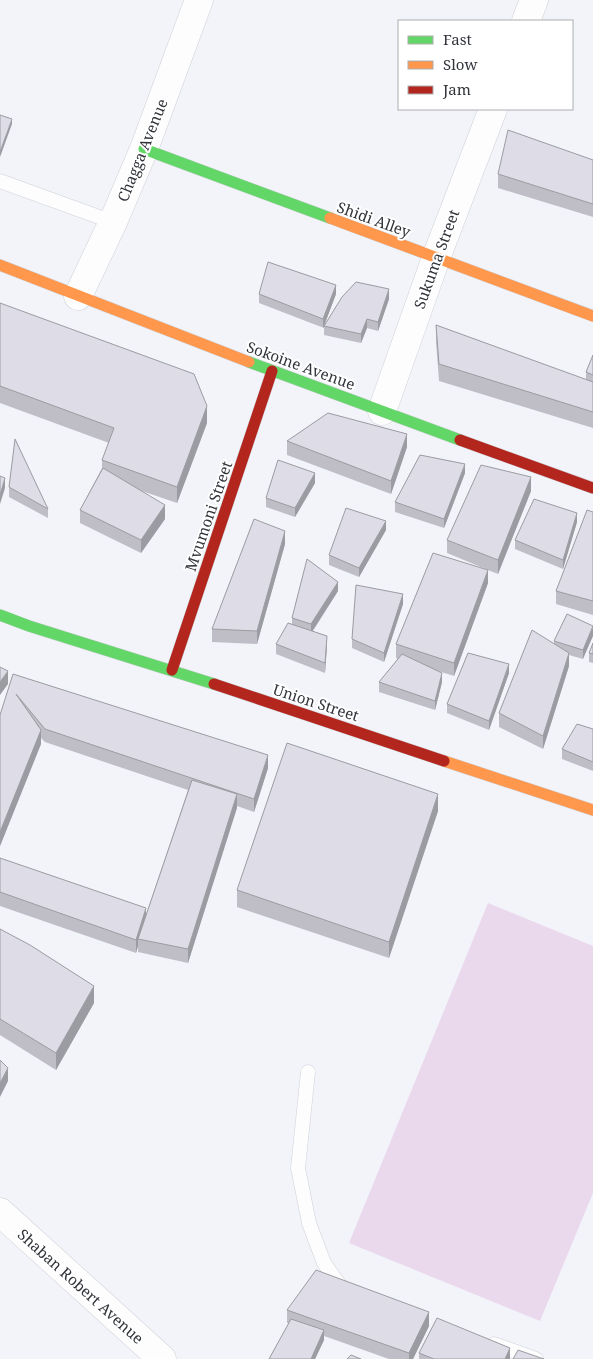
<svg xmlns="http://www.w3.org/2000/svg" width="593" height="1359" viewBox="0 0 593 1359" font-family="'Noto Serif',serif">
  <style>
    .green { fill: #ead9ed }
    .lines { fill: none; stroke-linecap: round; stroke-linejoin: round }
    .lane-casing { stroke: #cfd1d7; stroke-width: 15 }
    .street-casing { stroke: #cfd1d7; stroke-width: 29 }
    .fast-casing { stroke: #cfd1d7; stroke-width: 12 }
    .slow-casing { stroke: #cfd1d7; stroke-width: 12 }
    .jam-casing { stroke: #cfd1d7; stroke-width: 12 }
    .lane { stroke: #fdfdfe; stroke-width: 14 }
    .street { stroke: #fdfdfe; stroke-width: 28 }
    .fast { stroke: #63d668; stroke-width: 11 }
    .slow { stroke: #ff974d; stroke-width: 11 }
    .jam { stroke: #b3261e; stroke-width: 11 }
    .wall { fill: #bfbec7 }
    .shaded-wall { fill: #9b9ba2 }
    .building { fill: #dedde7; stroke: #9b9ba2 }
    .labels { text-anchor: middle; dominant-baseline: central; stroke-width: 4; stroke-linejoin: round; paint-order: stroke }
    .street-label { font-size: 15px; fill: #31343a; stroke: #fff }
  </style>
  <rect width="100%" height="100%" fill="#f2f4fa"/>
  <!-- green -->
  <path class="green" d="M488,903L593,946V1193L540,1321L349,1243Z"/>
  <g class="lines">
    <defs>
      <path id="lane" d="M0,181L113,222
        M308,1072L298,1168L309,1223L324,1263L341,1287L347,1290
        M494,1344L536,1359"/>
      <path id="street" d="M526,21L534,0
        M78,296L113,222L144,149L199,0
        M382,411L436,258L493,109
        M0,1212L162,1359"/>
      <path id="fast" d="M144,149L330,218
        M249,362L460,440
        M0,615L29,626L214,684"/>
      <path id="slow" d="M330,218L593,316
        M0,265L249,362
        M444,761L593,810"/>
      <path id="jam" d="M460,440L593,488
        M172,670L272,371
        M214,684L444,761"/>
    </defs>
    <!-- lane casing -->
    <use href="#lane" class="lane-casing"/>
    <!-- street casing -->
    <use href="#street" class="street-casing"/>
    <!-- fast casing -->
    <use href="#fast" class="fast-casing"/>
    <!-- slow casing -->
    <use href="#slow" class="slow-casing"/>
    <!-- jam casing -->
    <use href="#jam" class="jam-casing"/>
    <!-- lane -->
    <use href="#lane" class="lane"/>
    <!-- street -->
    <use href="#street" class="street"/>
    <!-- fast -->
    <use href="#fast" class="fast"/>
    <!-- slow -->
    <use href="#slow" class="slow"/>
    <!-- jam -->
    <use href="#jam" class="jam"/>
  </g>
  <!-- wall -->
  <path class="wall" d="M593,160V217L498,188V174Z
    M259,294H336L325,323L389,299L378,331L367,328L361,343L324,335V328L259,303Z
    M0,303L207,423L177,503L139,490L165,519L141,553L80,523V510L102,468V460L109,443L0,403Z
    M436,325L586,380V372L593,355V428L439,381L436,342Z
    M287,441L407,447L391,494L287,455Z
    M465,473L444,528L395,512V502Z
    M315,483L295,517L266,507V498Z
    M9,487L48,509V518L9,497Z
    M531,491L498,574L488,570V583L454,676L438,671L442,682L435,710L379,692V682L398,659L396,658V644L488,570L447,553V540Z
    M593,512V615L556,604V591Z
    M577,522L563,569L515,549V540Z
    M386,530L359,577L329,565V555Z
    M285,544L257,644L212,642V629Z
    M338,591L313,631L327,645L325,673L276,654V644L292,624V618Z
    M403,604L384,662L352,648V639Z
    M593,626L583,659L569,655V666L543,749L499,727V713L554,643V641Z
    M593,643V663L589,662V653Z
    M509,673L489,730L447,713V704Z
    M13,674L268,768L254,812L237,806L188,963L138,952V946L136,953L0,906V858L146,915L188,790L45,742L41,738V744L0,846V715Z
    M593,729V771L562,759V749Z
    M438,811L389,958L237,907V890Z
    M0,929L94,1003L56,1070L0,1035Z
    M287,1310L429,1326L413,1359H389L324,1336V1340L315,1359H269L289,1323H287Z
    M419,1353L510,1359H419Z"/>
  <!-- shaded-wall -->
  <path class="shaded-wall" d="M12,119V124L0,157V152Z
    M336,285V294L324,326L323,328V319Z
    M389,289V299L378,331V322Z
    M367,319V328L361,343V334Z
    M207,406V423L177,503V487Z
    M407,434V447L391,494V481Z
    M465,464V473L444,528V519Z
    M315,473V483L295,517V508Z
    M531,477V491L498,574V560Z
    M5,478V488L0,504V495Z
    M165,505V519L141,553V540Z
    M577,513V522L563,569V560Z
    M386,521V530L359,577V568Z
    M285,531V544L257,644V631Z
    M488,570V583L454,676V663Z
    M338,582V591L311,633V624Z
    M403,594V604L384,662V653Z
    M593,627V636L583,659V650Z
    M327,636V645L325,673V663Z
    M569,653V666L543,749V736Z
    M509,664V673L489,730V721Z
    M8,671V684L0,695V682Z
    M442,673V682L435,710V701Z
    M41,730V744L0,846V832Z
    M268,755V768L254,812V799Z
    M237,794V808L188,963V949Z
    M438,794V811L389,958V942Z
    M146,908V922L138,939V946L136,953V940Z
    M94,986V1003L56,1070V1053Z
    M8,1068V1081L0,1097V1083Z
    M429,1312V1326L413,1359H409V1353Z
    M324,1330V1340L315,1359H311Z
    M510,1348V1359H505Z"/>
  <!-- building -->
  <path class="building" d="M0,115L12,119L0,152Z
    M508,130L593,160V204L498,174Z
    M268,262L336,285L323,319L259,294Z
    M356,282L389,289L378,322L367,319L361,334L324,326L342,297Z
    M0,303L194,374L207,406L177,487L102,460L114,428L0,386Z
    M436,325L593,382V412L439,364Z
    M593,355V375L586,372Z
    M328,413L407,434L391,481L287,441Z
    M15,439L48,509L9,487Z
    M420,455L465,464L444,519L395,502Z
    M278,460L315,473L295,508L266,498Z
    M481,465L531,477L498,560L447,540Z
    M103,468L165,505L141,540L80,510Z
    M0,476L5,478L0,495Z
    M534,499L577,513L563,560L515,540Z
    M346,508L386,521L359,568L329,555Z
    M587,510L593,512V601L556,591Z
    M254,519L285,531L257,631L212,629Z
    M433,553L488,570L454,663L396,644Z
    M307,559L338,582L311,624L292,618Z
    M356,585L403,594L384,653L352,639Z
    M567,614L593,626L583,650L554,641Z
    M288,623L327,636L325,663L276,644Z
    M532,630L569,653L543,736L499,713Z
    M593,643V654L589,653Z
    M468,653L509,664L489,721L447,704Z
    M402,654L442,673L435,701L379,682Z
    M0,667L8,671L0,682Z
    M13,674L268,755L254,799L45,729L16,694L41,730L0,832V715Z
    M577,724L593,729V762L562,749Z
    M287,743L438,794L389,942L237,890Z
    M192,780L237,794L188,949L138,939Z
    M0,858L146,908L136,940L0,892Z
    M0,929L30,945L94,986L56,1053L0,1019Z
    M0,1060L8,1068L0,1083Z
    M316,1270L429,1312L409,1353L287,1310Z
    M437,1318L510,1348L505,1359H434L419,1353Z
    M291,1319L324,1330L311,1359H269Z
    M518,1350L544,1359H513Z
    M351,1355L361,1359H347Z"/>
  <g class="labels">
    <!-- street labels -->
    <g class="street-label">
      <text transform="translate(142 150) rotate(-68)">Chagga Avenue</text>
      <text transform="translate(374 219) rotate(20)">Shidi Alley</text>
      <text transform="translate(436 259) rotate(-70)">Sukuma Street</text>
      <text transform="translate(301 365) rotate(20)">Sokoine Avenue</text>
      <text transform="translate(208 516) rotate(-71)">Mvumoni Street</text>
      <text transform="translate(316 702) rotate(18)">Union Street</text>
      <text transform="translate(81 1286) rotate(42)">Shaban Robert Avenue</text>
    </g>
  </g>
  <!-- legend -->
  <rect x="398" y="20" width="175" height="90" fill="#ffffff" stroke="#adaeb0"/>
  <rect x="408" y="36" width="25" height="8" fill="#63d668" stroke="#adaeb0"/>
  <text x="443" y="45" font-size="15" fill="#31343a">Fast</text>
  <rect x="408" y="61" width="25" height="8" fill="#ff974d" stroke="#adaeb0"/>
  <text x="443" y="70" font-size="15" fill="#31343a">Slow</text>
  <rect x="408" y="86" width="25" height="8" fill="#b3261e" stroke="#adaeb0"/>
  <text x="443" y="95" font-size="15" fill="#31343a">Jam</text>
</svg>
